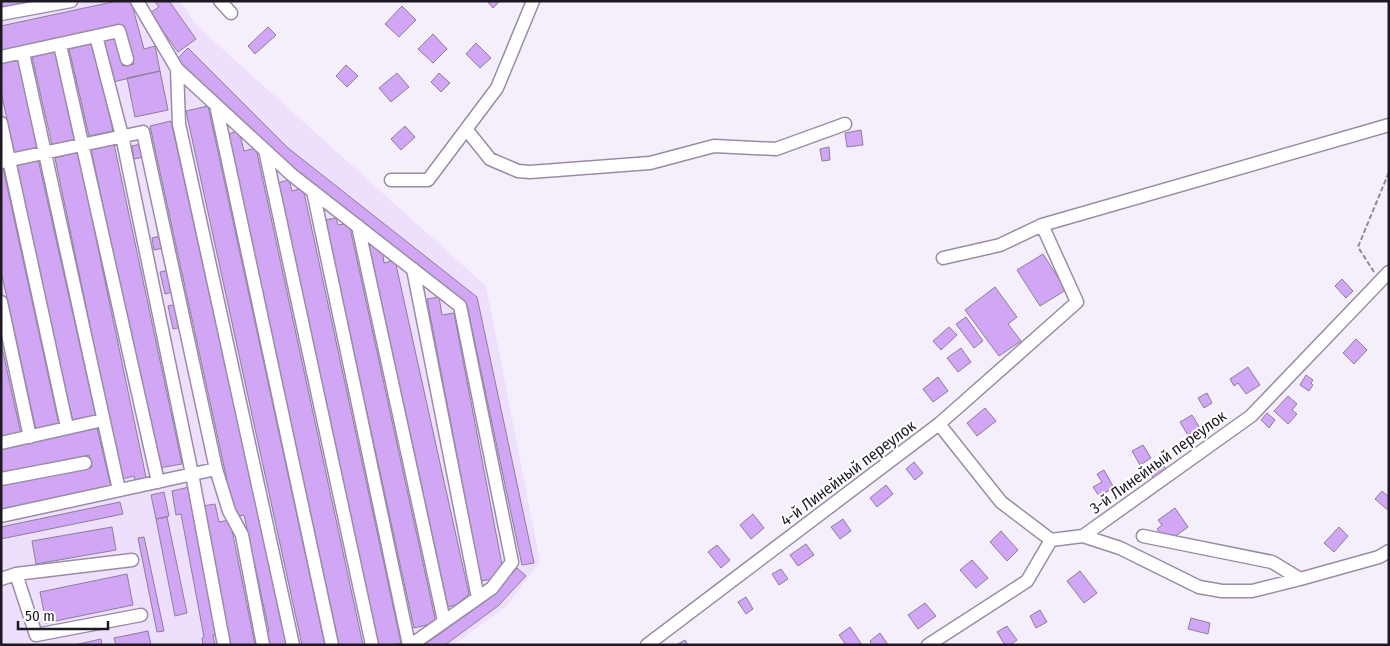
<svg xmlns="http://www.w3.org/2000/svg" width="1390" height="646" viewBox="0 0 1390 646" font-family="'Fira Sans Condensed',sans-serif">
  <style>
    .built { fill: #eedffc }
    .building { fill: #d1a6f4; stroke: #8c7e99 }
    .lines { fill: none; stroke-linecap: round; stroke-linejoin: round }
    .minor-casing { stroke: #9a8ca7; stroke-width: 15 }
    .path { stroke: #918b97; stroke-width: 2; stroke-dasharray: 5 2.5; stroke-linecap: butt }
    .minor { stroke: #fff; stroke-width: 12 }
    .labels { text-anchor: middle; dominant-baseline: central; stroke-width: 4; stroke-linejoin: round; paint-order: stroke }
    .street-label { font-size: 16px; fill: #1d1822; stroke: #fff }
  </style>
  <rect width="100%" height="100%" fill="#f5effb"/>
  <!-- built -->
  <path class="built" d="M1,1H180L196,25L486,286L540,561L507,606L453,645H1Z"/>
  <!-- building -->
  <path class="building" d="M1,1H40L1,9Z
    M117,1H131L144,49L155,46L160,71L113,82L102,40L115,37L123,66L134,64L124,26L1,52V26Z
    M154,1H169L196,39L178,52L150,13L159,7Z
    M487,1H500L493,8Z
    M402,6L416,20L399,37L385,24Z
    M268,27L276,35L255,54L248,46Z
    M433,34L447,49L433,63L418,49Z
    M93,43L113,131L89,136L69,49Z
    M476,43L491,58L480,68L466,54Z
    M188,48L288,148L477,297L534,563L522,565L467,305L279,159L177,59Z
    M56,51L78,144L53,149L32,57Z
    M18,58L38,152L15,156L1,92V62Z
    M346,65L358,76L347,87L336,76Z
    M160,71L168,110L135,117L127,78Z
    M397,73L409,87L391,102L379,88Z
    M439,73L450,83L441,92L431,82Z
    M208,106L325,645H302L186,111Z
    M171,121L287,645H264L261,633L269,631L244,515L235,517L150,126Z
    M405,126L415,137L401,150L391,139Z
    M861,130L863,145L847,147L845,133Z
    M239,131L244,151L256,148L363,645H339L233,155L228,134Z
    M114,144L182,464L159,468L91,149Z
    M141,144L143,157L134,159L132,146Z
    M829,147L830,160L822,161L820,149Z
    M78,152L147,482L136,484L134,476L122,479L55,158Z
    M38,159L96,417L73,422L15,164Z
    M1,168H3L59,425L36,430L1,271Z
    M289,180L292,191L303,188L401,643L393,645H378L277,183Z
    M336,218L338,225L349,223L436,623L414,628L325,220Z
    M160,236L163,248L154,250L152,238Z
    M373,244L383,255L384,263L395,260L469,594L456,605L448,607L371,255L366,249Z
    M1043,254L1066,290L1040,306L1017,270Z
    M169,270L173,292L165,294L160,272Z
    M1342,279L1353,291L1346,298L1335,286Z
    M995,287L1017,317L1008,324L1021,341L999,356L965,310Z
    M439,297L442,315L454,313L503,570L493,579L481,581L427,299Z
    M177,304L182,327L173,329L168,306Z
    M966,317L983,341L974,348L956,324Z
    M949,327L957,335L941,350L933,341Z
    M1356,339L1367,350L1354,364L1343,353Z
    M1,343L21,434L1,438Z
    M961,348L971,362L958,372L947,358Z
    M1248,367L1260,385L1246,394L1238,383L1234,386L1230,379Z
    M1306,375L1313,380L1311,383L1313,385L1309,391L1300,385Z
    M938,377L948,391L933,402L923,389Z
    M1207,393L1212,403L1204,408L1198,398Z
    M1288,396L1297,404L1292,410L1297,414L1288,424L1274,411Z
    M985,408L996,421L977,436L967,423Z
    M1267,413L1275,420L1269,428L1261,420Z
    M1192,415L1201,430L1189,437L1180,422Z
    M97,428L111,487L1,510V486L92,467L89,455L1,473V449Z
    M1143,445L1151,458L1140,465L1132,451Z
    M914,462L923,473L915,480L906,469Z
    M1164,466L1169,473L1156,482L1151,475Z
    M1104,470L1114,488L1099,496L1093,487L1102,482L1097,474Z
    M886,485L893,494L877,507L870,498Z
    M189,487L216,635H213L215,645H203L202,638L204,637L181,514L176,515L172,491Z
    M1382,491L1389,497V511L1375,499Z
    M164,492L169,516L156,519L151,495Z
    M120,502L123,514L1,539V527Z
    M215,504L219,522L230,520L255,645H230L203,506Z
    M1175,508L1188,527L1170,540L1163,537L1157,529L1162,525L1158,520Z
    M753,514L764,528L751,539L740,525Z
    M167,517L187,613L175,616L156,519Z
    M843,519L851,531L840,539L831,527Z
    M112,527L116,550L36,564L32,541Z
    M1339,527L1348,536L1334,552L1324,543Z
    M1001,531L1018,550L1007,561L990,542Z
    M144,537L164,631L157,632L138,538Z
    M806,544L814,555L798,566L790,555Z
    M717,545L730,560L721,568L708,552Z
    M972,560L988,578L976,588L960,570Z
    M517,568L526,576L498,606L445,645H424L490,598Z
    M781,569L788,579L779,585L772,574Z
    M1080,571L1097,593L1084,603L1067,581Z
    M127,574L133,605L46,623L40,592Z
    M746,597L753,609L746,614L738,602Z
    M925,603L936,616L918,629L908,615Z
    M1040,610L1047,622L1036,628L1030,616Z
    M1191,618L1210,623L1208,634L1188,629Z
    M1007,626L1017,640L1010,645H1005L997,632Z
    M850,627L862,645H846L839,635Z
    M148,631L151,645H116L114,638Z
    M880,633L888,645H872L870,641Z
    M101,639L102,645H74Z
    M685,640L688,645H676Z"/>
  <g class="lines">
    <defs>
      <path id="minor" d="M137,1L177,69L292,175L460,306L512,562L492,588L411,645
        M220,1L231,13
        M1,14L71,1
        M96,36L122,136L192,474L224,645
        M60,45L158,482
        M23,53L119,490
        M1,57L119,31L127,59
        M177,69L179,124L293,645
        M216,105L332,645
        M1,123L67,427
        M466,129L490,159L518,171L530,172L650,163L714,146L776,149L845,124
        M265,150L372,645
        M1,162L143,132L216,469L229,511L242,535L263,645
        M391,180H428L497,88L533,1
        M313,191L409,645
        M358,226L444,621
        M943,258L1000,245L1042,225L1389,125
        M413,269L478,598
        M1,302L30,437
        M939,424L1077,302L1042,225
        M1,443L103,420
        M1,479L85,463
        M1,516L216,469
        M1083,536L1120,548L1199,587L1222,591H1252L1300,579L1379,557L1389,551
        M1143,536L1272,562L1300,579
        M16,574L36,635L141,615
        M1,579L16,574L132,560
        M647,645L939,424L1001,502L1051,540
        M928,645L1027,581L1051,540L1083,536L1251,416L1389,272"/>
    </defs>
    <!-- minor casing -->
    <use href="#minor" class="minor-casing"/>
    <!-- path -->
    <path class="path" d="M1374,272L1358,247L1389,172"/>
    <!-- minor -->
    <use href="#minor" class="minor"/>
  </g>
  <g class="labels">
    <!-- street labels -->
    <g class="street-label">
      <text transform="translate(1158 462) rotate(-36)">3-й Линейный переулок</text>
      <text transform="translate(848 473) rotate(-37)">4-й Линейный переулок</text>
    </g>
  </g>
  <!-- border -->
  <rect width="1390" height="646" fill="none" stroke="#1d1822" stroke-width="5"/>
  <!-- scale -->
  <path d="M18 621v8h90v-8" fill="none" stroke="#1d1822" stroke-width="2.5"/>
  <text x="25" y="621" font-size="15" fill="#1d1822" stroke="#ffffff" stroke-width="4" paint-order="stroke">50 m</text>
</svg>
